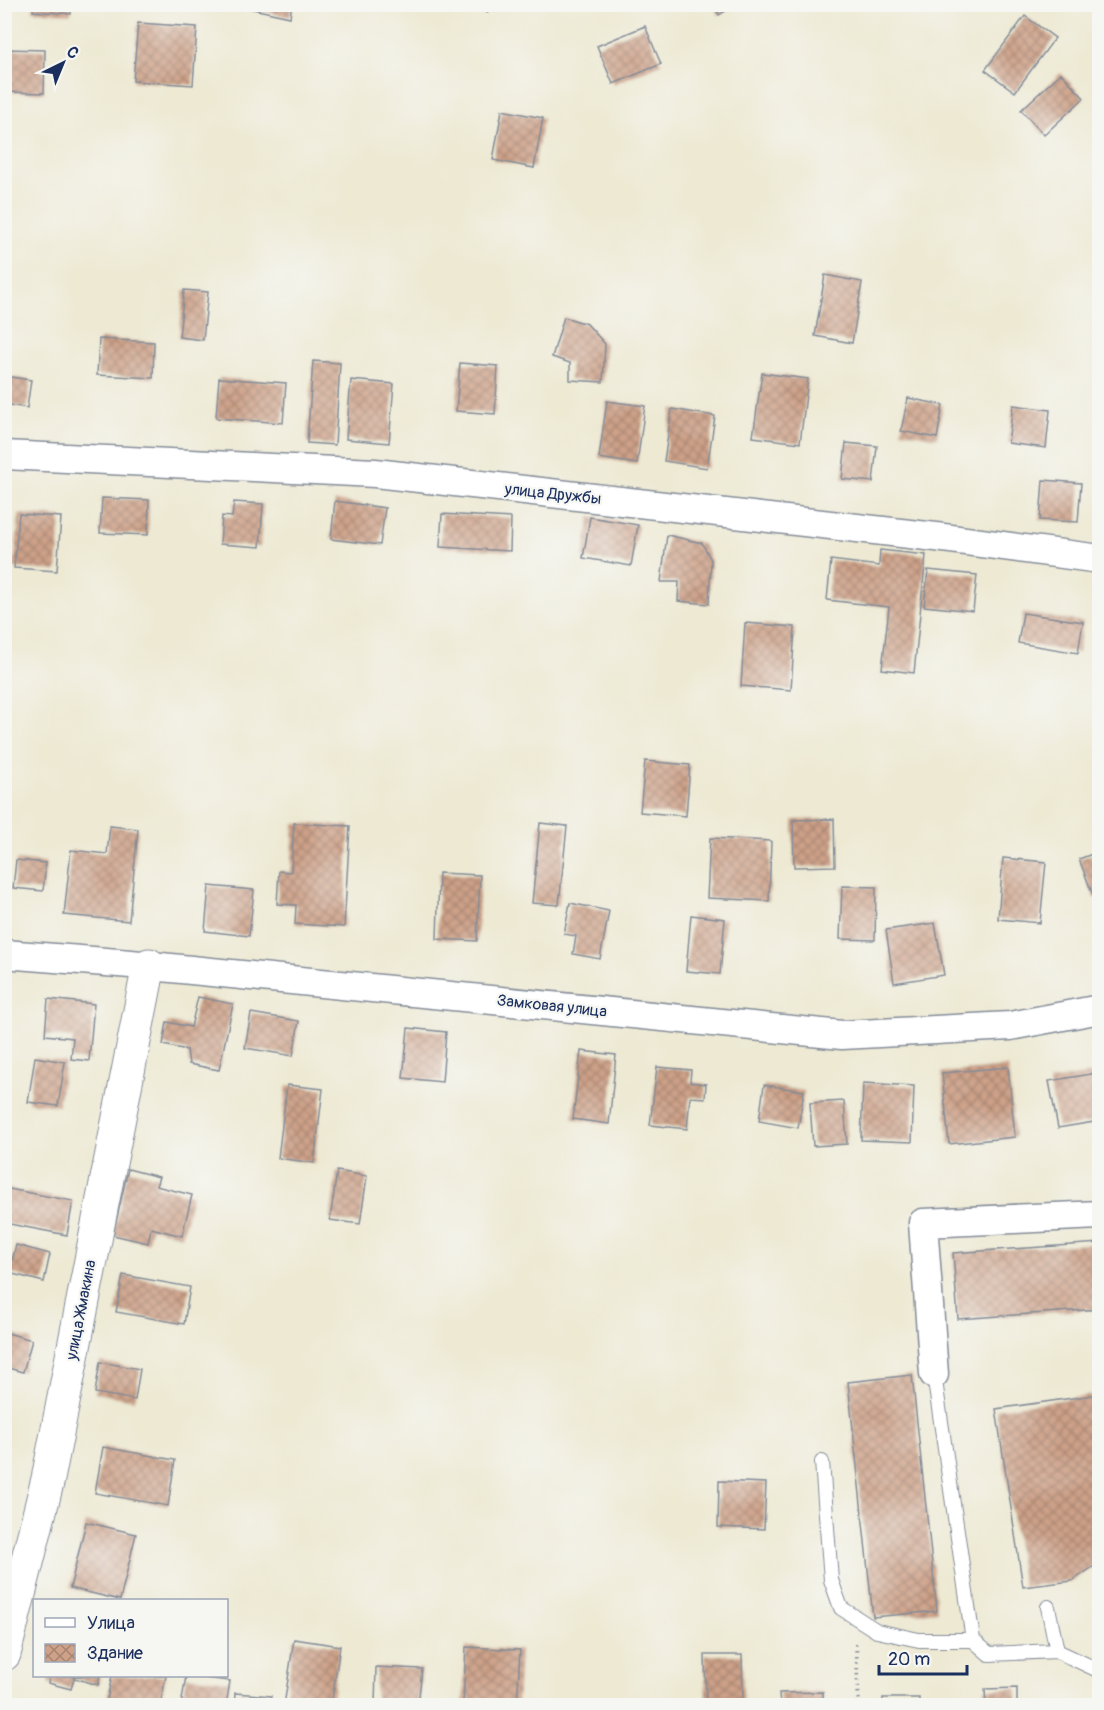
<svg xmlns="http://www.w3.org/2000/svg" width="1104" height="1710" viewBox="0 0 1104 1710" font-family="Pangolin,sans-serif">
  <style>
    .building { fill: url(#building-cross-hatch) }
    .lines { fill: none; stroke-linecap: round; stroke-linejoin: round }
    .service-casing { stroke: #848c98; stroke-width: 16 }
    .minor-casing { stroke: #848c98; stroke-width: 31 }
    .tertiary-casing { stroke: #848c98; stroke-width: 35 }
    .path { stroke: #848c98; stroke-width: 4; stroke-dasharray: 1.5 4.5; stroke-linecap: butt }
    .service { stroke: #fff; stroke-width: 14 }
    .minor { stroke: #fff; stroke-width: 28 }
    .tertiary { stroke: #fff; stroke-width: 33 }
    .labels { text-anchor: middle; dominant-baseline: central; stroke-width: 4.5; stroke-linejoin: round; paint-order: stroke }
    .street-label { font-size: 16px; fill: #1b2f5e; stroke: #f6f6f2 }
  </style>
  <defs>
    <pattern id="building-cross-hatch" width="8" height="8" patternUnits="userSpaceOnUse" patternTransform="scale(1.5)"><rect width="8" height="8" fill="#cea188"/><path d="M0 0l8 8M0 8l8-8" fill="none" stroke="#a68472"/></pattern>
  </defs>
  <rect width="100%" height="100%" fill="#f6f6f2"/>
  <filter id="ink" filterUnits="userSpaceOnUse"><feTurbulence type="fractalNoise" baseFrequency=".0167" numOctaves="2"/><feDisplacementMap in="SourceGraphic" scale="12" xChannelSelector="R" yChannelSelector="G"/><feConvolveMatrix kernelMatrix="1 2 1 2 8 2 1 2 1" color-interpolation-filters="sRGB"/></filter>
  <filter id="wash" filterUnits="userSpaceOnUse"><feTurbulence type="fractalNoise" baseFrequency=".008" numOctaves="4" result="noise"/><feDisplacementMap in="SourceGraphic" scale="24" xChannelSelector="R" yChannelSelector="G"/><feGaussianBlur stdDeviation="1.35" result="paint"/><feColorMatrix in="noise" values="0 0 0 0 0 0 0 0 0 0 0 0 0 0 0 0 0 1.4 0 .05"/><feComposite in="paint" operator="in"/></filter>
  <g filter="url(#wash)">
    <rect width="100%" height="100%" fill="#ede9d3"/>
    <g id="blocks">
      <!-- building -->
      <path class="building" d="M34,4H71V14L33,11Z
        M249,4H292L290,17L248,8Z
        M443,4H489L488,12Z
        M713,4H737L719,15Z
        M1025,16L1055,38L1015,92L985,70Z
        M138,23L197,27L193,85L133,81Z
        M645,26L661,64L613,84L597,46Z
        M5,49L45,50L44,93L4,92Z
        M1061,73L1084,98L1044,135L1021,110Z
        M502,110L543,118L534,168L493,160Z
        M825,275L862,282L852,343L815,336Z
        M184,290L208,292L203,340L179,337Z
        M564,317L587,324L605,344L603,382L570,380V363L552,357Z
        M99,339L154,342L153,378L97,375Z
        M313,361L340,363L335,445L307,443Z
        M460,363L498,366L495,414L456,411Z
        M762,373L808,379L800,443L753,437Z
        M4,376L31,380L27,408L4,404Z
        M219,378L286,383L283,423L216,418Z
        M351,380L394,384L389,443L346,439Z
        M908,398L943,405L937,438L901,431Z
        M607,401L645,406L637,464L599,458Z
        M1013,405L1050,410L1046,448L1008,443Z
        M672,409L715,416L707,468L664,461Z
        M846,443L877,446L873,482L842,479Z
        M1043,480L1081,483L1078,522L1040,520Z
        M102,498L149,500L148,535L100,533Z
        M335,501L385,508L380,545L331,539Z
        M234,502L263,504L260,547L220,544L222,516L232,517Z
        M19,514L61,517L57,571L14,568Z
        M442,514L511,518L510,551L440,547Z
        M590,517L638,525L631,566L583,558Z
        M667,535L702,543L711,560L709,604L678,601L679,582H661Z
        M880,550L926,555L914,673L882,669L889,607L827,600L831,560L879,566Z
        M928,570L977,575L973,611L924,606Z
        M1023,613L1083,622L1078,653L1018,643Z
        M745,623L795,627L791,690L741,686Z
        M5,748H10L7,790H5Z
        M645,761L690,765L686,816L640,812Z
        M834,819L835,866L794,867L793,820Z
        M294,823L350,826L344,927L295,924L296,905L277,904L279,871L291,872Z
        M540,823L567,826L559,905L532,903Z
        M110,826L138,829L129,921L64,915L71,850L107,854Z
        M710,838L771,841L769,901L707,898Z
        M1100,851V895L1094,898L1079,859Z
        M1003,858L1046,862L1040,923L998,919Z
        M16,860L46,863L43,891L13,888Z
        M439,873L480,875L477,941L437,939Z
        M209,886L254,890L249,936L205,931Z
        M842,886L876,887L875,940L840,939Z
        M570,903L609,911L600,959L573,954L576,936L564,934Z
        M691,915L725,919L720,974L686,971Z
        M935,923L944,975L894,983L886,930Z
        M198,997L233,1004L219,1070L189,1064L187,1050L163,1045L167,1022L191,1027Z
        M48,999L94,1004L89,1061L71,1059L73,1038L45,1035Z
        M251,1013L299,1021L293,1056L245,1048Z
        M408,1028L446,1032L442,1082L403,1078Z
        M581,1051L616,1055L609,1124L573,1119Z
        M35,1057L65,1062L58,1106L28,1102Z
        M657,1067L691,1070L690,1082L706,1084L705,1098L690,1097L687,1129L650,1125Z
        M1008,1067L1015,1137L949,1144L942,1073Z
        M1097,1073L1100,1121L1058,1128L1049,1081Z
        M863,1083L914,1086L912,1142L861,1140Z
        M287,1085L323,1089L314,1163L278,1158Z
        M764,1085L804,1091L798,1128L759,1121Z
        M844,1101L847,1144L813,1146L810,1103Z
        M128,1169L159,1177L156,1186L192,1195L182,1236L151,1228L148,1243L113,1235Z
        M337,1171L367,1176L360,1224L330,1220Z
        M4,1188L73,1201L67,1235L4,1223Z
        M1100,1243V1309L958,1319L953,1253Z
        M16,1245L50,1254L44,1282L9,1273Z
        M123,1275L190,1287L184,1324L116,1312Z
        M4,1332L32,1340L23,1372L4,1367Z
        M100,1362L140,1369L135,1400L95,1393Z
        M912,1375L937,1611L873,1617L848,1382Z
        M1100,1394V1562L1072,1581L1023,1587L996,1409Z
        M103,1447L175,1460L168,1506L95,1493Z
        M719,1481L766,1483L764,1529L718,1527Z
        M86,1522L136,1534L120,1600L70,1588Z
        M294,1639L340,1646L331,1706H284Z
        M466,1647L520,1650L517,1706L463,1705Z
        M705,1655H742L743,1702L706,1703Z
        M376,1667L422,1669L418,1706H375Z
        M50,1676H100L98,1685L74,1678L71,1689L48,1683Z
        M112,1676H166L160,1706L106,1704Z
        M186,1676L230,1681L226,1706H181Z
        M1017,1688V1706H986L985,1689Z
        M823,1692V1706H780L779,1693Z
        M235,1693L271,1696L270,1706H234Z
        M883,1698H919V1706H883Z"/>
    </g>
  </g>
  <g filter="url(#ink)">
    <use href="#blocks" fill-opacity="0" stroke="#848c98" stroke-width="1.5"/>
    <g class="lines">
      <defs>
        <path id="service" d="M934,1374L973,1640L989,1654L1057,1651
          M822,1462L831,1580L841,1608L877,1631L919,1640H973
          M1048,1607L1057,1651L1100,1671"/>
        <path id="minor" d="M4,455L375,473L936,537L1100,559
          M4,954L131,964L842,1035L1010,1026L1100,1009
          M934,1374L923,1223L1100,1215"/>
        <path id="tertiary" d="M4,1654L48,1479L149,965"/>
      </defs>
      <!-- service casing -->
      <use href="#service" class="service-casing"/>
      <!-- minor casing -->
      <use href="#minor" class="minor-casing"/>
      <!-- tertiary casing -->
      <use href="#tertiary" class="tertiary-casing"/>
      <!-- path -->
      <path class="path" d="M856,1644L859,1706"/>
      <!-- service -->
      <use href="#service" class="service"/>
      <!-- minor -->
      <use href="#minor" class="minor"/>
      <!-- tertiary -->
      <use href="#tertiary" class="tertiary"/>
    </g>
  </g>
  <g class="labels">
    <!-- street labels -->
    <g class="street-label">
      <text transform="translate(553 494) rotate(6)">улица Дружбы</text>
      <text transform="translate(552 1006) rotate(6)">Замковая улица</text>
      <text transform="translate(81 1310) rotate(-79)">улица Жмакина</text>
    </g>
  </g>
  <!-- margin -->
  <rect width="1104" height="1710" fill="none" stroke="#f6f6f2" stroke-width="24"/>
  <!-- legend -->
  <rect x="33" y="1599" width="195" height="78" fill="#f6f6f2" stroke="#9ea6b7" stroke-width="1.5"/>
  <rect x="45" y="1618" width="30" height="9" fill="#ffffff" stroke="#9ea6b7" stroke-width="1.5"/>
  <text x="87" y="1629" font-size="18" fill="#1b2f5e">Улица</text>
  <rect x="45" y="1644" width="30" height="18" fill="url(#building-cross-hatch)" stroke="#9ea6b7" stroke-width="1.5"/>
  <text x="87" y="1659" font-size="18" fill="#1b2f5e">Здание</text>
  <!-- north arrow -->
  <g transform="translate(63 63) rotate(43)" stroke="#f6f6f2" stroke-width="4.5" paint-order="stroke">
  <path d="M0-4.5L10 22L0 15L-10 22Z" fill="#1b2f5e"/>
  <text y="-9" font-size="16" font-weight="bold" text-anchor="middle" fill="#1b2f5e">С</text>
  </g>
  <!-- scale -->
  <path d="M879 1665v9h88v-9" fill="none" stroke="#1b2f5e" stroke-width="3"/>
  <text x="888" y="1665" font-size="18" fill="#1b2f5e" stroke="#f6f6f2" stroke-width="4.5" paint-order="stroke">20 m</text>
</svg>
